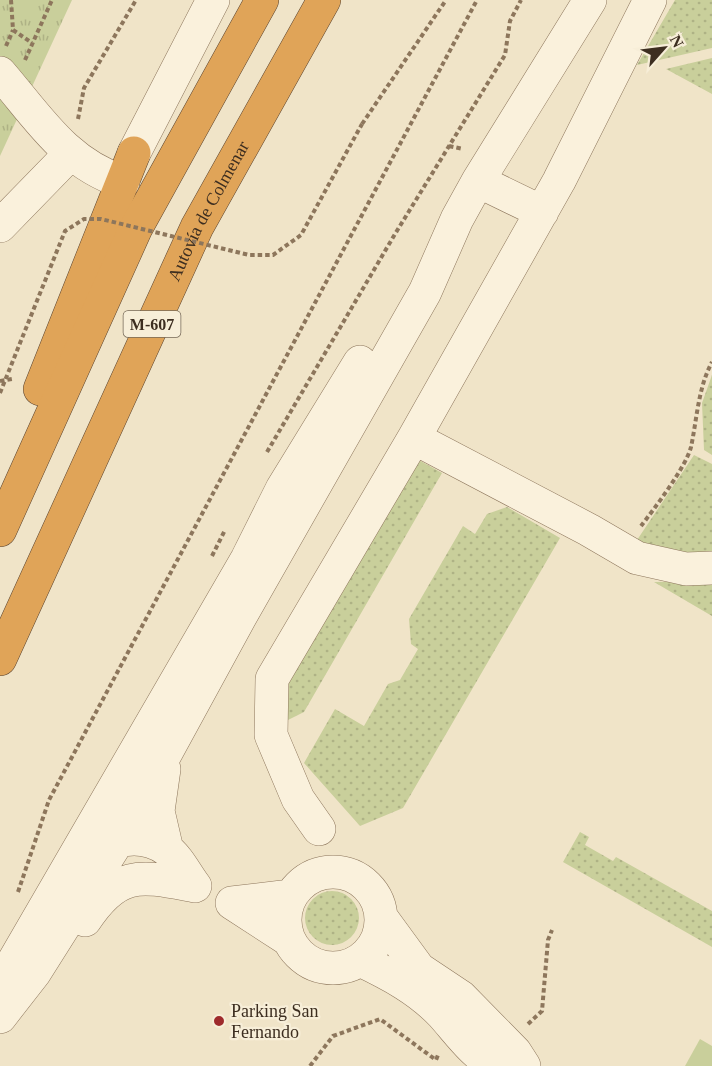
<svg xmlns="http://www.w3.org/2000/svg" width="712" height="1066" viewBox="0 0 712 1066" font-family="Georgia,serif">
  <style>
    .grass { fill: url(#grass-tufts) }
    .garden { fill: url(#garden-dots) }
    .pitch { fill: #c9cf9b }
    .lines { fill: none; stroke-linecap: round; stroke-linejoin: round }
    .minor-casing { stroke: #8d765c; stroke-width: 34 }
    .highway-casing { stroke: #5b4430; stroke-width: 34 }
    .path { stroke: #8d765c; stroke-width: 4; stroke-dasharray: 4.5 3; stroke-linecap: butt }
    .minor { stroke: #faf1dc; stroke-width: 33 }
    .highway { stroke: #e0a458; stroke-width: 33 }
    .path-bridge { stroke: #8d765c; stroke-width: 4; stroke-dasharray: 4.5 3; stroke-linecap: butt }
    .poi-dot { fill: #9e2a2b; stroke: #f7eed8; stroke-width: 2 }
    .labels { text-anchor: middle; dominant-baseline: central; stroke-width: 4.5; stroke-linejoin: round; paint-order: stroke }
    .shield { fill: #f7eed8; stroke: #756857; stroke-width: 1.5 }
    .shield-label { font-size: 16px; font-weight: bold; fill: #3d2e20 }
    .street-label { font-size: 18px; fill: #3d2e20; stroke: #f7eed8 }
    .poi-label { font-size: 18px; fill: #3d2e20; stroke: #f7eed8; text-anchor: start }
  </style>
  <defs>
    <pattern id="grass-tufts" width="24" height="20" patternUnits="userSpaceOnUse" patternTransform="scale(1.5)"><rect width="24" height="20" fill="#c9cf9b"/><path d="M3 7l-1-3M5 7V3M7 7l1-3M15 17l-1-3M17 17v-4M19 17l1-3" fill="none" stroke="#aeb285"/></pattern>
    <pattern id="garden-dots" width="8" height="8" patternUnits="userSpaceOnUse" patternTransform="scale(1.5)"><rect width="8" height="8" fill="#c9cf9b"/><path d="M2 2h.1M6 6h.1" fill="none" stroke="#aeb285" stroke-width="1.8" stroke-linecap="round"/></pattern>
  </defs>
  <rect width="100%" height="100%" fill="#f0e4c8"/>
  <!-- grass -->
  <path class="grass" d="M0,0H72L0,156Z"/>
  <!-- garden -->
  <path class="garden" d="M675,0H712V48L637,65Z
    M712,58V94L666,69Z
    M712,375V455L704,450L702,403Z
    M694,455L712,464V553L675,552L635,543Z
    M417,459L442,473L304,712L282,723L288,673Z
    M507,507L560,538L403,808L360,826L304,763L335,709L364,726L388,684L400,680L418,649L411,644L409,619L463,526L475,534L487,514Z
    M712,581V616L654,582Z
    M580,832L589,837L585,845L613,861L616,857L712,911V947L563,862Z
    M305 918a27 27 0 1 1 54 0a27 27 0 1 1-54 0Z"/>
  <!-- pitch -->
  <path class="pitch" d="M700,1039L712,1046V1066H685Z"/>
  <g class="lines">
    <defs>
      <path id="minor" d="M0,73C38,117 65,163 123,182
        M134,153L213,0
        M478,181L542,212
        M0,226L70,154
        M414,438L589,530L637,558L686,569L712,568
        M164,769L158,811L167,850
        M319,829L298,799L271,735L272,679L414,438L559,181L650,0
        M285 920a48 48 0 1 1 96 0a48 48 0 1 1-96 0Z
        M381,917L419,969L461,997L515,1052L524,1066
        M85,920C119,869 141,876 195,886C187,876 178,857 166,849C145,835 122,837 101,848
        M289,940L232,903L291,896
        M360,960C391,975 418,989 442,1014C459,1033 473,1054 496,1066
        M0,985L247,559L282,489L360,362
        M0,1017L35,972L119,839L240,617L425,292L457,219L478,181L590,0"/>
      <g id="highway">
        <path d="M40,389L134,153"/>
        <path d="M0,530L136,228L262,0"/>
        <path id="s1" d="M0,659L197,227L324,0"/>
      </g>
    </defs>
    <!-- minor casing -->
    <use href="#minor" class="minor-casing"/>
    <!-- highway casing -->
    <use href="#highway" class="highway-casing"/>
    <!-- path -->
    <path class="path" d="M11,0L13,30L32,43
      M6,46L13,30
      M25,60L52,0
      M78,119L84,88L136,0
      M362,124L446,0
      M449,146L463,149
      M0,381L12,379
      M267,452L395,234L505,55L510,21L521,0
      M641,526C654,509 686,467 691,447C697,419 698,388 712,362
      M212,556L225,530
      M18,892L49,800L477,0
      M528,1024L542,1011L548,940L552,930
      M310,1066L333,1036L380,1019L436,1060L438,1055"/>
    <!-- minor -->
    <use href="#minor" class="minor"/>
    <!-- highway -->
    <use href="#highway" class="highway"/>
    <!-- path-bridge -->
    <path class="path-bridge" d="M0,393L65,231L84,219H101L249,255H273L301,235L362,124"/>
  </g>
  <!-- markers -->
  <circle class="poi-dot" cx="219" cy="1021" r="6"/>
  <g class="labels">
    <!-- shield labels -->
    <rect class="shield" x="123.5" y="311" width="57" height="26" rx="4.5"/>
    <g class="shield-label">
      <text x="152" y="324">M-607</text>
    </g>
    <!-- street labels -->
    <g class="street-label">
      <text stroke="none"><textPath href="#s1" startOffset="494">Autovía de Colmenar</textPath></text>
    </g>
    <!-- poi labels -->
    <g class="poi-label">
      <text x="231" y="1011">Parking San<tspan x="231" dy="21">Fernando</tspan></text>
    </g>
  </g>
  <!-- north arrow -->
  <g transform="translate(664 48) rotate(62)" stroke="#f7eed8" stroke-width="4.5" paint-order="stroke">
  <path d="M0-4.5L10 22L0 15L-10 22Z" fill="#3d2e20"/>
  <text y="-9" font-size="16" font-weight="bold" text-anchor="middle" fill="#3d2e20">N</text>
  </g>
</svg>
